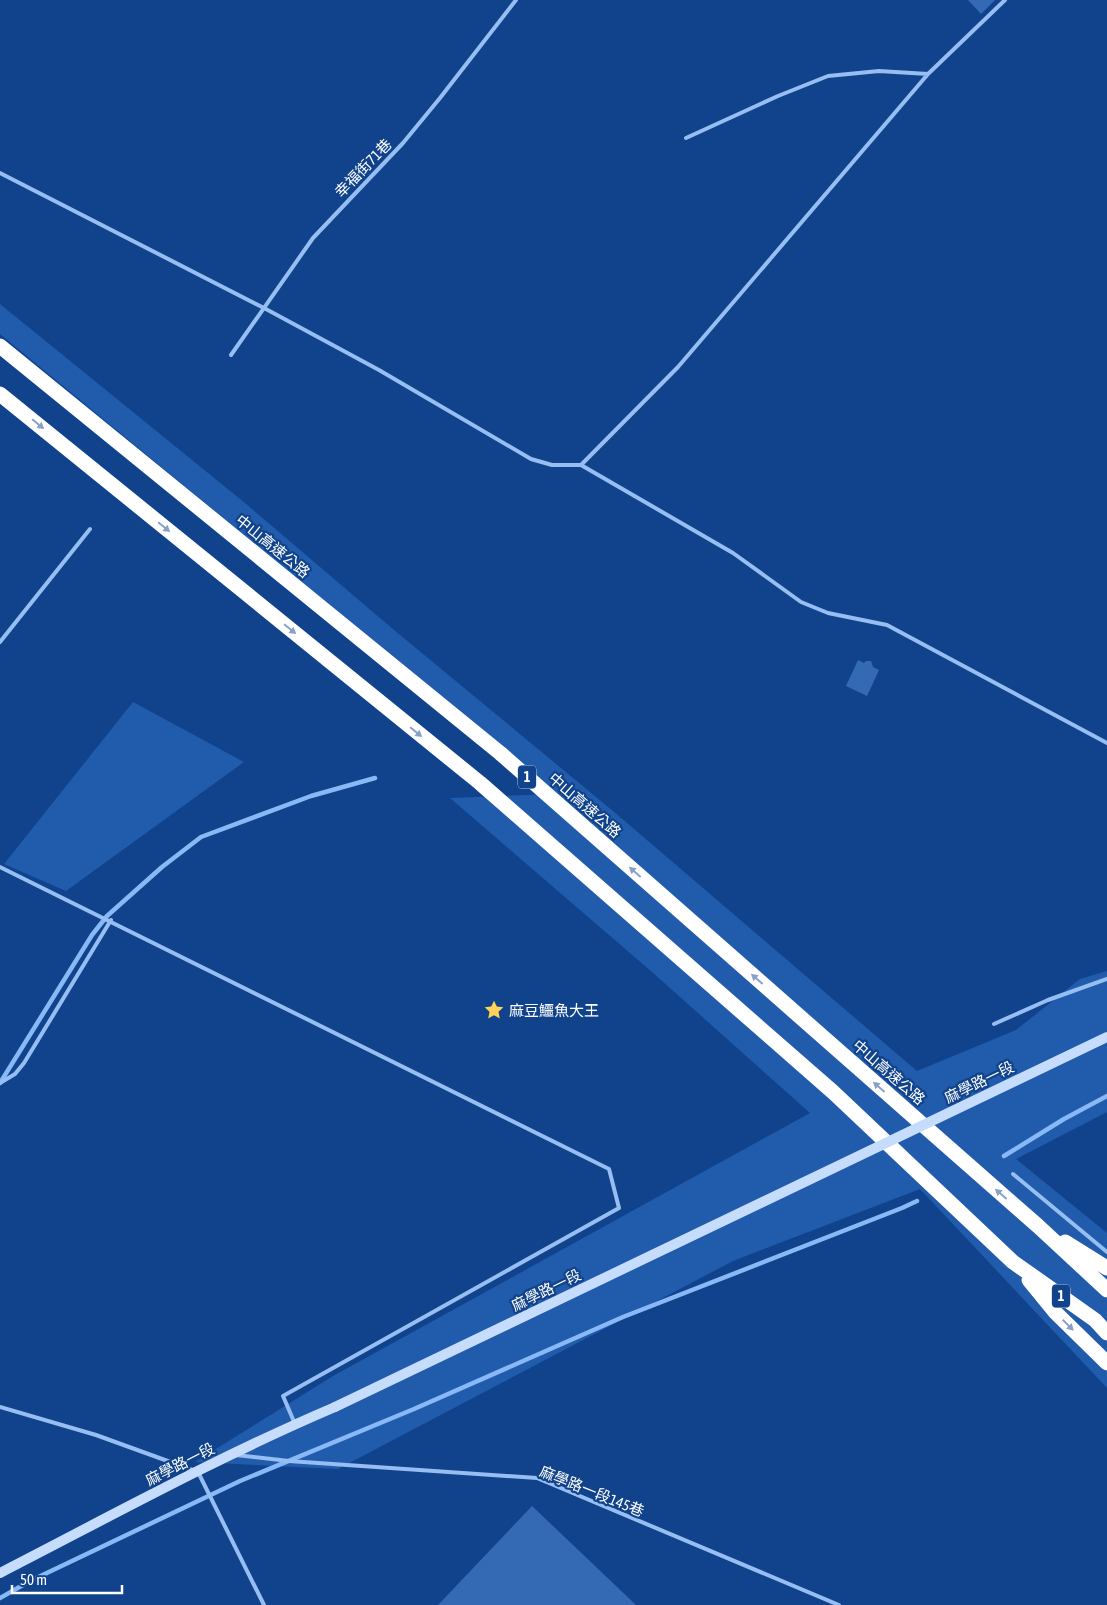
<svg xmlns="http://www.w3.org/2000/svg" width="1107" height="1605" viewBox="0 0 1107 1605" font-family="'Asap Condensed','Noto Sans TC',sans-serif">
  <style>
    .green { fill: #215cac }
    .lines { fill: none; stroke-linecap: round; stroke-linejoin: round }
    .stream { stroke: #88b8f6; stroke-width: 4.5 }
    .building { fill: #346ab4 }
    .lane { stroke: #96bef2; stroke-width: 4 }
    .secondary { stroke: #c5dcfd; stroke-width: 10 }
    .highway { stroke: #fff; stroke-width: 15 }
    .secondary-bridge { stroke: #c5dcfd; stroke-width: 10 }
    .oneway { fill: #88a1c6 }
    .labels { text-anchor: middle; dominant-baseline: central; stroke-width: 4.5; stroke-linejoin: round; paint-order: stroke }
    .shield { fill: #10438c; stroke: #b7c7dc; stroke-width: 1 }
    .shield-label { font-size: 14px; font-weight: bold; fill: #fff }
    .street-label { font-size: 15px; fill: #fff; stroke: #10438c }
    .poi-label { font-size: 15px; fill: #fff; stroke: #10438c; text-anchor: start }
  </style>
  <rect width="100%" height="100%" fill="#10438c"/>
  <!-- green -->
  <path class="green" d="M0,304L245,503L394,630L613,811L917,1071L1016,1030L1080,979L1107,971V1112L1016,1159L1107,1233V1388L920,1189L733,1261L338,1469L195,1462L333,1376L810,1113L652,972L450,798L553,794L363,633L0,334Z
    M133,702L244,762L66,891L4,864Z"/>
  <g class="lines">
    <!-- stream -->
    <path class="stream" d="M0,1083L92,935L107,916L162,867L201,837L311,796L375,778
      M1004,1156L1064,1119L1107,1096
      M0,1598L30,1581L240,1481L414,1409L623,1317L902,1208L917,1201"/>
  </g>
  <!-- building -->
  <path class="building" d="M968,0H995L981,14Z
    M858,660L864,663L866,661H871L873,667L879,670L867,696L846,686Z
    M532,1506L636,1605H438Z"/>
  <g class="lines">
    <!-- lane -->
    <path class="lane" d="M1005,0L928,74L678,367L581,465L733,553L801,602L828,613L887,625L1107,743
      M686,138L778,96L828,76L879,71L928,74
      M0,173L264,308L379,370L531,459L552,465H581
      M231,355L313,238L403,143L440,98L516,0
      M0,642L90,529
      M0,867L609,1169L619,1208L283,1396L295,1424
      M994,1024L1048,1000L1107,979
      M0,1083L15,1074L24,1063L111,920
      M1013,1174L1107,1252
      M0,1407L96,1435L198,1472L264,1605
      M236,1455L289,1461L537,1478L839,1605"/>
    <!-- secondary -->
    <path class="secondary" d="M0,1573C111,1516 220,1456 335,1407"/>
    <!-- highway -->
    <path class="highway" d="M0,346L500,753L1038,1226L1107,1290
      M0,394L480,783L833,1092L1013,1262L1095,1320L1107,1333
      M1065,1242L1107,1268
      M1029,1280L1056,1313L1107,1363"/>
    <!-- secondary-bridge -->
    <path class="secondary-bridge" d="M335,1407L1107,1037"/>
  </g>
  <!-- one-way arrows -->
  <defs><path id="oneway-solid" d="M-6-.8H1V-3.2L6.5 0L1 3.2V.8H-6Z" transform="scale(1.25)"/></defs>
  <g class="oneway">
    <use href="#oneway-solid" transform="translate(38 424) rotate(39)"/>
    <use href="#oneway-solid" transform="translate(164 527) rotate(39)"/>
    <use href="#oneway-solid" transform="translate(290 629) rotate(39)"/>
    <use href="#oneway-solid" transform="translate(416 732) rotate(39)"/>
    <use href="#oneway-solid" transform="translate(635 872) rotate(-139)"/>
    <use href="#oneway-solid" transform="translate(757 979) rotate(-139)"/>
    <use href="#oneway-solid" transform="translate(879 1087) rotate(-139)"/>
    <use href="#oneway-solid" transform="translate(1001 1194) rotate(-139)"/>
    <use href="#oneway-solid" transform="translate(1068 1325) rotate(45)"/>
  </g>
  <!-- icons -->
  <defs>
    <symbol id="sight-bare" viewBox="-9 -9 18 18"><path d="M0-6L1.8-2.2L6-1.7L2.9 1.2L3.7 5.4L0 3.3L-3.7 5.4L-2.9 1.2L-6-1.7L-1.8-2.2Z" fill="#ffd358" stroke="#10438c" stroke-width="2.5" paint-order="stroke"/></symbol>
  </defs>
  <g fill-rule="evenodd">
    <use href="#sight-bare" x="480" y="996" width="28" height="28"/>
  </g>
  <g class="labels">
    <!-- shield labels -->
    <g class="shield">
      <rect x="518" y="765.5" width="18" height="23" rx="4"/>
      <rect x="1052" y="1284.5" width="18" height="23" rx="4"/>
    </g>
    <g class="shield-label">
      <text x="527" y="777">1</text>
      <text x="1061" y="1296">1</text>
    </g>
    <!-- street labels -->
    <g class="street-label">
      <text transform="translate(363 168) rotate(-46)">幸福街71巷</text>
      <text transform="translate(273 546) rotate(39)">中山高速公路</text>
      <text transform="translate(585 805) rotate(41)">中山高速公路</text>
      <text transform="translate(889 1072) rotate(41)">中山高速公路</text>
      <text transform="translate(979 1082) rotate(-26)">麻學路一段</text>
      <text transform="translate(546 1290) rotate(-26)">麻學路一段</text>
      <text transform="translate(180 1464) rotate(-27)">麻學路一段</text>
      <text transform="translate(592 1491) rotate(22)">麻學路一段145巷</text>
    </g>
    <!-- poi labels -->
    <g class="poi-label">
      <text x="509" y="1010">麻豆鱷魚大王</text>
    </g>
  </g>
  <!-- scale -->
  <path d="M12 1585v8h110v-8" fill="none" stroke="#ffffff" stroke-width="2.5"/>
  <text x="20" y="1585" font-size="15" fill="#ffffff" stroke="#10438c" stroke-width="4" paint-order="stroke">50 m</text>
</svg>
